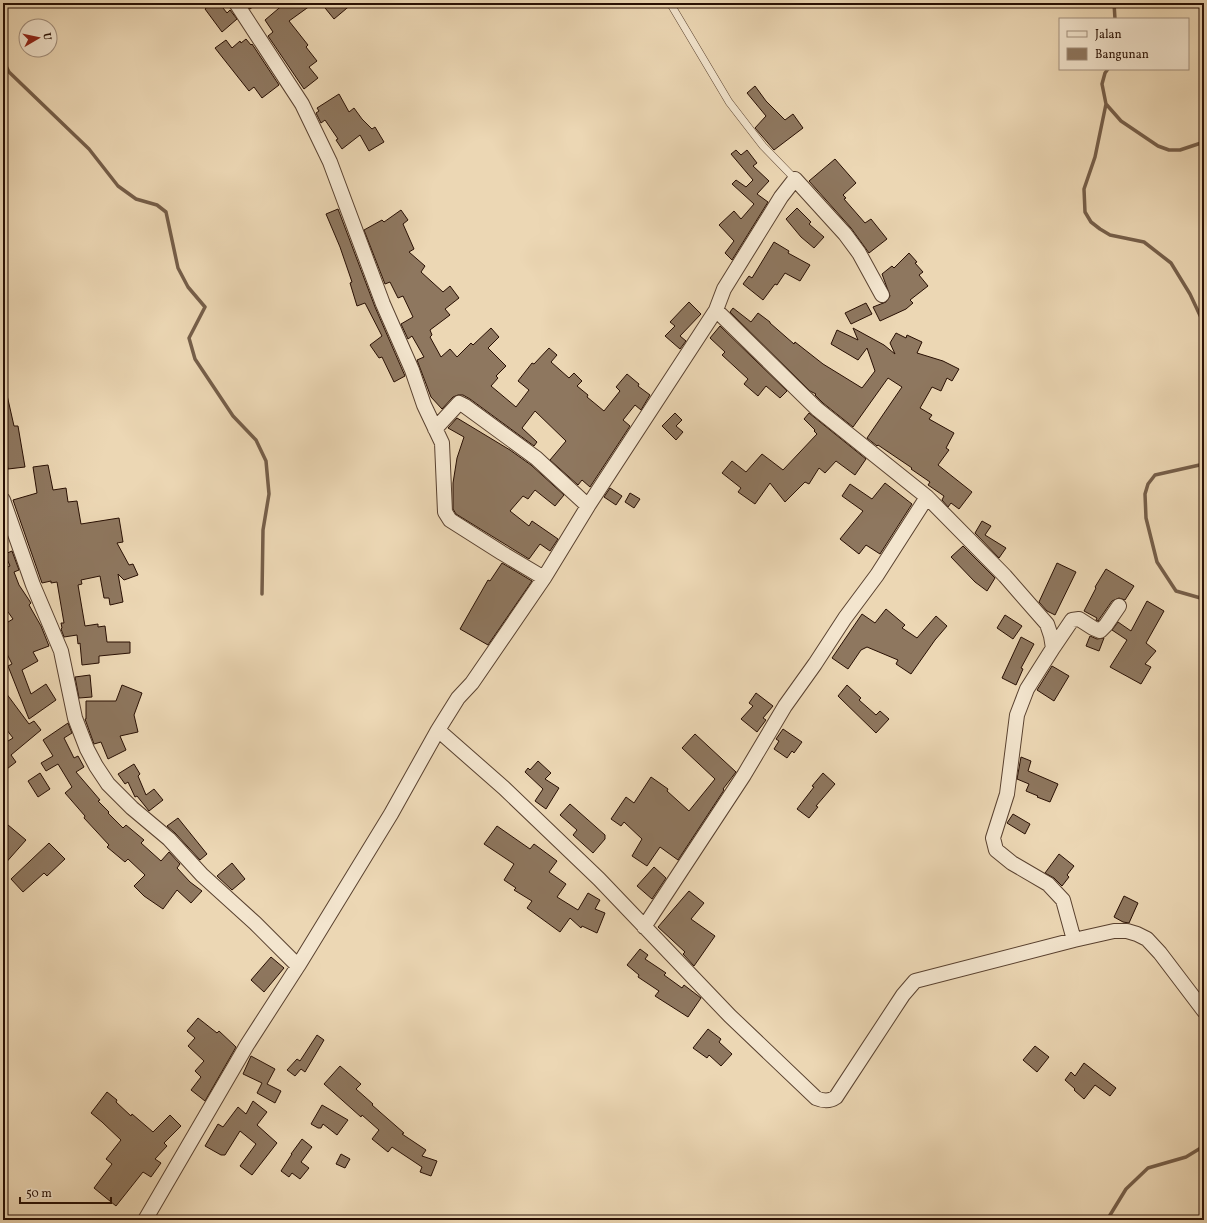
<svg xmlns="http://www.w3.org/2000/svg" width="1207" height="1223" viewBox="0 0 1207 1223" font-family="Vollkorn,serif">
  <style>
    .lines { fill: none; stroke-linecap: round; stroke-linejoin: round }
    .stream { stroke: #755e49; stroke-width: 3.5 }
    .building { fill: #8e775f; stroke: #280f03 }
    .service-casing { stroke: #59412f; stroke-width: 8 }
    .minor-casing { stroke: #59412f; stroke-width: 16 }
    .service { stroke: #f3e5ce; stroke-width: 7 }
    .minor { stroke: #f3e5ce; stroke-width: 14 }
  </style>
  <rect width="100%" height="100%" fill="#ecd7b4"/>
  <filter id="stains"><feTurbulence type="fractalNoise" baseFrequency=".005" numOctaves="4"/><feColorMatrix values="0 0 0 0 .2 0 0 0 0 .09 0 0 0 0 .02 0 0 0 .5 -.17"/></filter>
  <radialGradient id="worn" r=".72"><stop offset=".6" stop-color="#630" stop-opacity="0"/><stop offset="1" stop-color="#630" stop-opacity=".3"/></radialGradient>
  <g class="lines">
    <!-- stream -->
    <path class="stream" d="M1114,3L1115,19
      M3,60L9,72L89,149L118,186L136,199L157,205L166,212L178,268L188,287L205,307L189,338L195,359L233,416L256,440L266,461L269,494L263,530L262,594
      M1108,69L1105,73L1102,84L1106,104L1121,121L1158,146L1169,150H1180L1204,142
      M1106,104L1095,157L1084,189L1085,212L1091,222L1100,229L1110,235L1144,242L1171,263L1190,294L1204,324
      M1204,464L1155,475L1148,484L1145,494L1146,518L1157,562L1176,591L1204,599
      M1107,1220L1126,1189L1148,1168L1186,1157L1204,1146"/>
  </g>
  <!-- building -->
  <path class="building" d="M212,3H219L227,13L230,10L237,19L222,32L205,9Z
    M246,3H258L250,9Z
    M285,3H314L289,21L308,45L306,47L317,61L309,67L318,78L304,89L268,36L273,32L265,20Z
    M321,3H353L334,19Z
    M246,39L251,45L252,44L254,47L279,85L262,98L254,87L249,91L215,48L226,40L232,48L240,41L241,43Z
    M755,86L766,101L785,120L793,114L803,128L774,150L755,128L766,116L747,93Z
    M339,94L349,112L354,108L362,119L372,129L375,127L384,142L369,151L360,135L342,149L336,140L338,139L325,120L321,123L316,113L319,111L317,108Z
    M736,150L741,155L747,150L757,163L753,166L769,181L757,194L768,202L732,260L725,253L734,241L719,225L734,211L741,219L754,204L732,184L736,180L746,187L753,180L731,154Z
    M835,159L856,183L843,195L846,198L844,199L865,223L871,219L887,239L869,253L851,228L809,181Z
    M797,208L811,222L809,224L824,237L814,248L801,237L786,219Z
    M338,209L375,307L405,376L394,382L382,357L379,358L370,345L382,336L365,303L357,306L350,283L352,282L340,247L326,214Z
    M401,210L408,220L403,224L414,249L409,252L425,266L421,272L443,292L450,286L459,298L445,309L450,315L430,330L432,335L430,337L441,357L450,349L457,357L471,343L473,345L491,328L499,337L488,348L506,366L496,376L498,378L491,386L516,407L529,390L518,381L532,363L534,364L549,348L557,355L551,362L569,378L574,373L582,381L577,386L588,395L587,397L604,411L620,391L616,387L627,374L639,384L638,386L650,395L641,410L635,405L623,420L630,426L590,487L582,480L578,485L550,460L566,441L535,411L522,428L537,442L534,446L470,399L463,395H458L453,397L442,409L431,397L417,360L424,357L412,336L408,339L401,324L413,317L403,296L398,298L390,282L385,284L364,230L382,220L384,222Z
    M774,242L789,251L788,253L810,265L800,281L785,273L777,285L775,284L763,300L743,284L749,276L752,278Z
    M909,253L917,262L915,263L923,272L919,275L928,286L910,300L913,303L906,309L880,321L873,307L886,302L890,296L882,274L892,266L894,268Z
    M689,302L701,314L680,336L686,341L680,349L665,336L675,326L670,322Z
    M866,303L872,314L851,324L845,313Z
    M733,308L751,322L758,313L770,322V323L794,344L795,342L823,364L862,388L875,371L867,348L858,360L831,344L837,330L858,340L853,328L884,345L895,354L890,343L896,333L906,338L907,335L922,342L917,353L943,361L959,369L952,381L947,378L941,391L932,387L920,408L932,415L929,419L954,433L946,448L949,450L938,465L972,492L959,509L951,503L948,507L942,500L944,496L928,485L930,482L911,469L912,468L878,445L877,446L867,438L902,387L888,378L853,427L823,403L815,395L816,394L810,391L730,312Z
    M720,326L787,391L780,398L766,386L758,396L744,384L748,379L722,355L725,352L710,338Z
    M7,395L14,426H18L25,467L8,469L5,450H3V396Z
    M675,413L682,420L676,426L683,432L676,440L662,426Z
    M809,413L866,459L855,475L836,461L825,473L819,468L809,484L805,482L785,502L770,483L755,504L738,492L741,488L722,473L732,461L746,472L762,454L783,470L817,434L814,431L815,430L804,419Z
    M457,418L510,450L531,465L564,495L555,506L535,490L528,499L523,496L510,511L529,526L532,521L558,539L550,551L540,544L529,559L456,514L453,509V483L457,458L464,437L448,428Z
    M48,465L53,490L66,488L68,502L77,501L81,524L119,518L123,542L117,543L129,565L133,564L138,575L124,580L118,574L123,602L110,605L109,598H104L100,576L81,580L82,584L78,585L85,626L98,624V627L105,626L107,642H130V653L99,656V663L82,665L80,643L78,644L77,635L64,637L61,629L62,628L61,623H64L57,582L51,583V581L42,583L13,500L37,493L33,467Z
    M885,483L912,504L880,554L866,545L859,554L840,539L863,511L842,496L850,484L872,499Z
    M610,488L622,496L616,505L604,497Z
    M630,493L640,499L634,508L625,502Z
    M982,521L991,526L985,535L1006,548L999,558L975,533Z
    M963,546L995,578L987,591L975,582L951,557Z
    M12,551L19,570L14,572L19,585L31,603L29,605L41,626L49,646L33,652L38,661L22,670L31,694L46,684L56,700L29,719L8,666L12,664L3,646V625L13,619L3,605V569L10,566L5,554Z
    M502,563L532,581L488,645L460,629L488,580L490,581Z
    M1057,563L1076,572L1055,615L1047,611L1039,602Z
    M1106,569L1134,586L1125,600L1119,598L1112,601L1098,621L1096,620L1097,618L1084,611L1096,588L1095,587Z
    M1147,601L1164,611L1146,643L1156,651L1145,664L1151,667L1141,684L1110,667L1127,640L1112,630L1118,622L1131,631Z
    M886,609L905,625L902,628L917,638L936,616L947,626L935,640L911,674L896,664L898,660L867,647L861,650L848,669L832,658L862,614L875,623Z
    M1005,615L1022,626L1013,639L997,628Z
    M1090,636L1097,639L1104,638L1099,651L1086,646Z
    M1021,637L1034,644L1021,668L1023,669L1016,685L1002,678Z
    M1052,666L1069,676L1054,701L1037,690Z
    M90,675L92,697L79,698L75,677Z
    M122,685L142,693L134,715L138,732L120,736L126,750L108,759L101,742L94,744L85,719H86V701H116Z
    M847,685L861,698L859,700L876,715L880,711L889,719L876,733L838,696Z
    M3,689L29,724L34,721L41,730L11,755L16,762L3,772V744L13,738L3,725Z
    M756,693L773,706L763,718L766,720L757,732L741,719L753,706L749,703Z
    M68,723L72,733L64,738L74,758L78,756L84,767L76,772L100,800L98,801L109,812L108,813L123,828L126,825L144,840L141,843L161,861L169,852L180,864L177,868L190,882L202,891L191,903L177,890L163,909L144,896L134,886L145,875L128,859L125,862L107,847L109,845L84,818L85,816L65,793L72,787L58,764L46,771L41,763L53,756L43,740Z
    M783,729L802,742L794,753L792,751L787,758L774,749L779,741L776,739Z
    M695,734L736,772L723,789L724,790L678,860L660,847L647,866L632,856L642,839L624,822L621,826L611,819L626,797L634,803L651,777L668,789L667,791L689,811L715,779L682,748Z
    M1021,757L1031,761L1028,771L1058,784L1050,802L1037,797L1038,796L1026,791L1029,784L1017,779Z
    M538,761L551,773L545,779L559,788L546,809L535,801L543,789L525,772L528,768L530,770Z
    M134,764L140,774L138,776L146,795L154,789L163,800L149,811L137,796L135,797L128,782L125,784L118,774Z
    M40,773L50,789L38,797L28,781Z
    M823,773L835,784L816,806L818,807L809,818L797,809L814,787L812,786Z
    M570,804L605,835V839L593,853L573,835L577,830L560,815Z
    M1013,814L1030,824L1025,834L1007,823Z
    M178,818L207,854L200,860L175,833L167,826Z
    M8,825L26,840L3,866V831Z
    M497,826L530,849L534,844L557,861L549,872L566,884L557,897L578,910L588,893L600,900L595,909L605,913L597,933L582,926L581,928L570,918L560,932L527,908L532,901L514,890L516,888L504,880L514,864L484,844Z
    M49,843L65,859L47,876L44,873L23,892L11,879Z
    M1059,854L1074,866L1067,875L1069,877L1062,886L1054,878L1045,873Z
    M232,863L245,879L232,890L217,876Z
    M654,867L666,878L652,899L637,886Z
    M689,891L704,903L691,919L715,936L694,966L683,954L685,952L658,927Z
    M1124,896L1138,903L1129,923L1123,922L1114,917Z
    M640,949L648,955L645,959L666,973L664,975L682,988L684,985L701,998L688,1017L655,996L659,991L638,977L639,975L627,965Z
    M271,957L284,968L264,992L251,980Z
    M198,1018L217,1033L219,1031L236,1047L205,1101L191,1090L201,1077L195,1071L204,1061L188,1046L195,1038L187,1031Z
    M708,1029L721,1039L719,1042L732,1054L721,1066L709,1055L707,1058L693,1048Z
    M317,1035L324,1040L305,1072L301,1069L295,1076L287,1070L297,1059L300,1061Z
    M1035,1046L1049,1057L1037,1072L1023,1060Z
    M251,1056L275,1069L267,1084L281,1091L275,1103L257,1093L262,1083L243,1074Z
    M1084,1063L1116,1088L1110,1096L1095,1085L1084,1099L1074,1090L1075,1089L1065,1080L1071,1072L1075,1076Z
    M340,1066L361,1084L356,1089L373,1104L372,1105L404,1133L402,1134L426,1150L422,1156L437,1161L431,1176L420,1172L422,1167L392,1147L388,1152L372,1139L379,1130L362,1115L361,1117L324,1084Z
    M107,1092L117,1100L116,1102L131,1116L132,1114L153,1132L170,1115L181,1126L164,1143L167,1146L155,1159L161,1163L151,1177L143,1172L116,1206L94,1188L112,1164L106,1159L121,1140L102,1122L91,1113Z
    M253,1101L267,1112L257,1125L277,1143L252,1175L240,1166L256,1144L240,1131L225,1155H221L205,1146L218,1124L223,1127L238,1107L246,1114Z
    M322,1105L348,1120L337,1135L323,1124L321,1128H318L311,1124Z
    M302,1139L312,1147L301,1162L309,1168L300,1179L292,1173L289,1177L281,1171L292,1154H291Z
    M341,1154L350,1159L345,1168L336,1164Z"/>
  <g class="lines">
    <defs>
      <path id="service" d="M670,3L729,102L763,146L795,179"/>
      <path id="minor" d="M236,3L302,104L330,162L383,304L412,370L424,405L442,443L445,512L450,520L502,553L544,578
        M716,310L817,409L927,497L1005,576L1047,624L1051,636L1053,648L1027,689L1017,715L1007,794L993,838L996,850L1012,863L1048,884L1063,900L1074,940
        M435,429L459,403L465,406L536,458L588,506
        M3,500L33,585L61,651L75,718L87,749L96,766L108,784L132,808L169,839L202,875L255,923L298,966
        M1053,648L1072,620L1079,619L1093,628L1100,631L1106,625L1119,606
        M438,730L504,788L599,879L730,1016L816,1098C823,1101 829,1102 836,1097L903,995L915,981L1074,940L1114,931H1127L1137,934L1147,939L1160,953L1204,1011
        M644,927L744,775L785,706L815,664L845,618L877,575L927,497
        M145,1220L247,1045L298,966L391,814L438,730L458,698L472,683L544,578L588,506L716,310L724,289L781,197L795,179L845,234L859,253L882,295"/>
    </defs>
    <!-- service casing -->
    <use href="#service" class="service-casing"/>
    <!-- minor casing -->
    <use href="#minor" class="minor-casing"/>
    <!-- service -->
    <use href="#service" class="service"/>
    <!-- minor -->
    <use href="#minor" class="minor"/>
  </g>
  <!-- margin -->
  <rect width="1207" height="1223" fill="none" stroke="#ecd7b4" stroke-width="16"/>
  <rect x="4" y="4" width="1199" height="1215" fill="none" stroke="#280f03" stroke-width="2"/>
  <rect x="8" y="8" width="1191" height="1207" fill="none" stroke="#280f03"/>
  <!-- legend -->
  <rect x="1059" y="18" width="130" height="52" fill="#f3e5ce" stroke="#a28f7d"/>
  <rect x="1067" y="31" width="20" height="6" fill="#f3e5ce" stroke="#a28f7d"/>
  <text x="1095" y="38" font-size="12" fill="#280f03">Jalan</text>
  <rect x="1067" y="48" width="20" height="12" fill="#8e775f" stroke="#a28f7d"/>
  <text x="1095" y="58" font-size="12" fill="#280f03">Bangunan</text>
  <!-- north arrow -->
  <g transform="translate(38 38) rotate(81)"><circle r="19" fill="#f3e5ce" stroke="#a28f7d"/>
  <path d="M0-3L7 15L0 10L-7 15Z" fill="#8f2418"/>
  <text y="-6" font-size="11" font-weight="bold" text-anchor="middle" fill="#280f03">U</text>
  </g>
  <!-- scale -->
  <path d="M20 1197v6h91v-6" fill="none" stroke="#280f03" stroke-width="2"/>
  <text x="26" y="1197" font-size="12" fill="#280f03" stroke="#f3e5ce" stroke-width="3" paint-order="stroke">50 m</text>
  <rect width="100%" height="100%" filter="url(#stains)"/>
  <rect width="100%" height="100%" fill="url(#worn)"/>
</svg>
